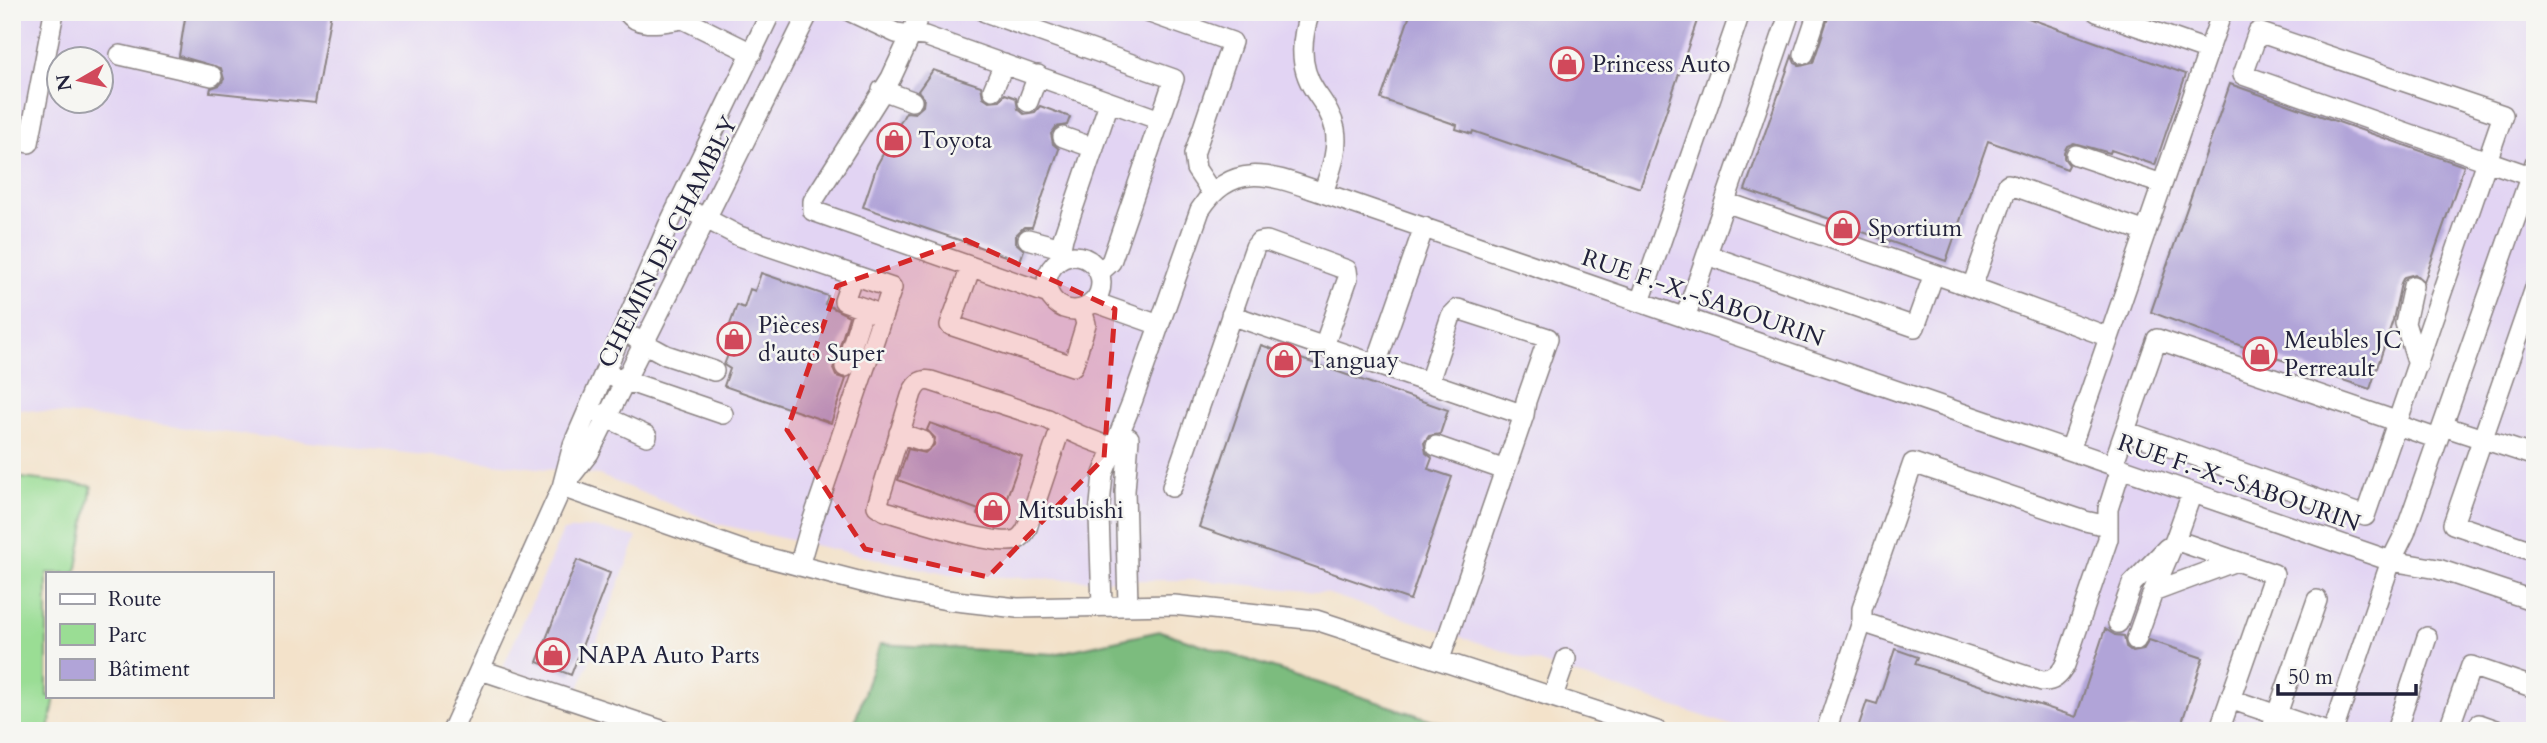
<svg xmlns="http://www.w3.org/2000/svg" width="2547" height="743" viewBox="0 0 2547 743" font-family="Cardo,serif">
  <style>
    .built { fill: #e2d4f3; fill-rule: evenodd }
    .green { fill: #9add94; stroke: #5e8068; stroke-width: 2 }
    .forest { fill: #7bbc7e; stroke: #4e6f5c; stroke-width: 2 }
    .building { fill: #b1a4d8 }
    .lines { fill: none; stroke-linecap: round; stroke-linejoin: round }
    .minor-casing { stroke: #8a8282; stroke-width: 22 }
    .minor { stroke: #fff; stroke-width: 19 }
    .marked { fill: #d62828; fill-opacity: 0.2; stroke: #d62828; stroke-width: 5; stroke-dasharray: 14 9; stroke-linejoin: round }
    .labels { text-anchor: middle; dominant-baseline: central; stroke-width: 5; stroke-linejoin: round; paint-order: stroke }
    .poi-label { font-size: 24px; fill: #22223b; stroke: #f6f6f2; text-anchor: start }
    .street-label { font-size: 24px; fill: #22223b; stroke: #f6f6f2 }
  </style>
  <rect width="100%" height="100%" fill="#f6f6f2"/>
  <filter id="ink" filterUnits="userSpaceOnUse"><feTurbulence type="fractalNoise" baseFrequency=".0143" numOctaves="2"/><feDisplacementMap in="SourceGraphic" scale="14" xChannelSelector="R" yChannelSelector="G"/><feConvolveMatrix kernelMatrix="1 2 1 2 8 2 1 2 1" color-interpolation-filters="sRGB"/></filter>
  <filter id="wash" filterUnits="userSpaceOnUse"><feTurbulence type="fractalNoise" baseFrequency=".00686" numOctaves="4" result="noise"/><feDisplacementMap in="SourceGraphic" scale="28" xChannelSelector="R" yChannelSelector="G"/><feGaussianBlur stdDeviation="1.57" result="paint"/><feColorMatrix in="noise" values="0 0 0 0 0 0 0 0 0 0 0 0 0 0 0 0 0 1.4 0 .05"/><feComposite in="paint" operator="in"/></filter>
  <g filter="url(#wash)">
    <rect width="100%" height="100%" fill="#f3e2ca"/>
    <!-- built -->
    <path class="built" d="M12,12H2535V731H1749L1326,593L1201,580H1079L950,575L718,524L599,475L12,408ZM60,60H102V102H60Z
      M592,527L637,537L577,694L503,667L563,531Z"/>
    <!-- green -->
    <path class="green" d="M12,477L92,486L76,573H47V696H55L49,731H12Z"/>
    <!-- forest -->
    <path class="forest" d="M1160,631L1466,731H852L880,644L1054,654Z"/>
    <g id="blocks">
      <!-- building -->
      <path class="building" d="M186,12H331L315,103L210,92L211,88L220,85L224,79L221,68L179,56Z
        M1411,12H1700L1640,188L1473,131L1472,134L1456,129L1457,125L1381,99Z
        M1830,12H2011L2186,74L2155,165L2111,150L2110,153L2074,143L2067,146L2064,152V158L2069,165L2067,169L1988,141L1946,261L1860,231L1858,235L1829,225L1830,219L1745,190L1792,56L1795,63L1801,66L1813,63Z
        M933,70L981,86L983,97L989,101L1000,100L1005,94L1016,98L1018,109L1024,114L1035,112L1040,106L1070,117L1067,125L1056,127L1051,134L1053,144L1059,149L1032,227H1024L1016,235V243L1024,250L1020,261L863,207L877,165L906,112L915,113L923,106L924,98L918,91Z
        M2230,84L2464,166L2424,282L2415,274L2404,277L2401,283L2393,320L2370,389L2273,357L2271,362L2258,358L2245,353L2247,348L2151,312Z
        M761,273L828,296L825,304L849,316L833,369L836,376L846,379L831,423L724,386L730,369L724,365L731,347L723,344L737,305L744,308L750,289L755,291Z
        M1261,345L1448,410L1440,434L1429,436L1424,443L1426,453L1432,458L1428,469L1452,477L1410,600L1199,527Z
        M930,423L1022,456L998,521L977,514L979,510L898,480L908,449L925,453L934,445L935,438L927,430Z
        M577,560L610,573L571,675L537,662Z
        M2105,629L2115,635L2124,636L2126,647L2133,652L2143,650L2149,640L2203,658L2179,731H1857L1867,701L1877,704L1895,649L1918,657L1915,664L2076,717Z"/>
    </g>
  </g>
  <g filter="url(#ink)">
    <use href="#blocks" fill-opacity="0" stroke="#8a8282" stroke-width="2"/>
    <g class="lines">
      <defs>
        <path id="minor" d="M627,12C640,29 664,21 683,19
          M686,12L683,19L752,53
          M851,12L896,33L911,35L891,78L813,201V211L1049,294
          M920,12L911,35L925,36L1160,120L1111,262L1099,273
          M985,12L1174,79L1160,120
          M1147,12L1232,42L1194,154L1196,169L1212,193
          M1310,12C1301,38 1298,66 1315,91C1323,103 1332,114 1335,129C1339,151 1330,172 1323,193
          M2097,12L2209,51
          M2258,32L2503,115L2487,161L2243,75Z
          M1804,54L1818,12
          M120,55L212,76
          M882,90L912,101
          M993,90L1004,64
          M1028,102L1038,75
          M1063,137L1094,148
          M12,140L29,143L54,12
          M2076,155L2162,184
          M2535,163L2405,533L2391,561L2438,569L2535,601
          M1725,202L1972,287L2109,337
          M678,204L739,236L892,288L810,528L799,566
          M1028,239L1061,248
          M1707,255L1915,327L1934,274
          M1047 283a27 27 0 1 1 54 0a27 27 0 1 1-54 0Z
          M1064,258L1061,248L1063,238L1109,103
          M971,267L950,325L1073,366L1086,324L1082,309
          M853,275L844,301L883,315
          M2413,286L2405,323L2418,365
          M1972,287L2008,184L2146,232
          M2535,288L2453,524L2535,552
          M1094,302L1159,325
          M1640,302L1737,22L1738,12
          M1231,315L1524,415L1440,659
          M1685,318L1790,12
          M635,338L666,355L714,371
          M1376,364L1424,227
          M845,367L864,308
          M615,377L723,414
          M1429,382L1451,316L1458,309L1548,338L1526,401L1524,415
          M597,413L647,436
          M2443,426L2535,456
          M1061,427L1027,528C1024,534 1021,538 1016,540C996,547 909,518 885,511L877,506L912,393C916,384 921,379 931,381L1048,419C1074,434 1098,445 1128,451
          M2125,431L2365,516L2487,161L2530,176
          M899,433L923,441
          M1436,446L1505,470
          M2070,450L2222,12
          M2113,465L2157,339L2387,418L2406,428L2438,439
          M567,481L589,453L809,12
          M562,487L750,553L889,589L947,600L1017,608L1174,605L1316,620L1657,731
          M1172,487L1255,247L1259,242L1267,241L1347,270L1348,278L1324,346
          M2192,493L2175,540L2274,574L2219,731
          M2153,592L2236,561
          M1128,605L1125,491L1129,438
          M1102,606L1099,515L1103,474L1132,402L1200,210C1233,157 1276,177 1323,193L2391,561L2333,731
          M1862,622V609L1913,463L2085,521L2108,526
          M2118,623L2132,584L2167,548
          M2136,640L2153,592L2175,540
          M481,670L664,731
          M1553,696L1566,659
          M2230,699L2324,731
          M452,731L562,487L573,445L668,226L771,12
          M1826,731L1862,622L2042,681C2053,682 2060,675 2065,665L2108,539V509L2121,468
          M2271,731L2317,600
          M2396,731L2427,637
          M2448,731L2471,666L2535,688
          M2476,731L2479,724L2499,731"/>
      </defs>
      <!-- minor casing -->
      <use href="#minor" class="minor-casing"/>
      <!-- minor -->
      <use href="#minor" class="minor"/>
    </g>
  </g>
  <!-- marked area -->
  <path class="marked" d="M966,240L1115,309L1104,458L988,577L865,549L787,430L837,286Z"/>
  <!-- icons -->
  <defs>
    <symbol id="shop-ring" viewBox="-11 -11 22 22"><circle r="9.5" fill="#f6f6f2" stroke="#d1495b" stroke-width="1.5"/><path d="M-5-2.5h2.3a2.7 3.5 0 0 1 5.4 0H5L5.5 6h-11ZM-1.5-2.5h3a1.5 2.3 0 0 0-3 0Z" fill="#d1495b"/></symbol>
  </defs>
  <g fill-rule="evenodd">
    <use href="#shop-ring" x="1548" y="45" width="38" height="38"/>
    <use href="#shop-ring" x="875" y="121" width="38" height="38"/>
    <use href="#shop-ring" x="1824" y="209" width="38" height="38"/>
    <use href="#shop-ring" x="715" y="320" width="38" height="38"/>
    <use href="#shop-ring" x="2241" y="335" width="38" height="38"/>
    <use href="#shop-ring" x="1265" y="341" width="38" height="38"/>
    <use href="#shop-ring" x="974" y="491" width="38" height="38"/>
    <use href="#shop-ring" x="534" y="636" width="38" height="38"/>
  </g>
  <g class="labels">
    <!-- poi labels -->
    <g class="poi-label">
      <text x="1592" y="64">Princess Auto</text>
      <text x="918" y="140">Toyota</text>
      <text x="1868" y="228">Sportium</text>
      <text x="758" y="325">Pièces<tspan x="758" dy="28">d'auto Super</tspan></text>
      <text x="2284" y="340">Meubles JC<tspan x="2284" dy="28">Perreault</tspan></text>
      <text x="1308" y="360">Tanguay</text>
      <text x="1018" y="510">Mitsubishi</text>
      <text x="578" y="655">NAPA Auto Parts</text>
    </g>
    <!-- street labels -->
    <g class="street-label">
      <text transform="translate(668 242) rotate(-63)">CHEMIN DE CHAMBLY</text>
      <text transform="translate(1703 298) rotate(19)">RUE F.-X.-SABOURIN</text>
      <text transform="translate(2239 483) rotate(19)">RUE F.-X.-SABOURIN</text>
    </g>
  </g>
  <!-- margin -->
  <rect width="2547" height="743" fill="none" stroke="#f6f6f2" stroke-width="42"/>
  <!-- legend -->
  <rect x="46" y="572" width="228" height="126" fill="#f6f6f2" stroke="#a1a1a9" stroke-width="2"/>
  <rect x="60" y="594" width="35" height="10" fill="#ffffff" stroke="#a1a1a9" stroke-width="2"/>
  <text x="108" y="606" font-size="21" fill="#22223b">Route</text>
  <rect x="60" y="624" width="35" height="21" fill="#9add94" stroke="#a1a1a9" stroke-width="2"/>
  <text x="108" y="642" font-size="21" fill="#22223b">Parc</text>
  <rect x="60" y="659" width="35" height="21" fill="#b1a4d8" stroke="#a1a1a9" stroke-width="2"/>
  <text x="108" y="676" font-size="21" fill="#22223b">Bâtiment</text>
  <!-- north arrow -->
  <g transform="translate(80 80) rotate(261)"><circle r="33" fill="#f6f6f2" stroke="#a1a1a9" stroke-width="2"/>
  <path d="M0-5L12 26L0 18L-12 26Z" fill="#d1495b"/>
  <text y="-10" font-size="19" font-weight="bold" text-anchor="middle" fill="#22223b">N</text>
  </g>
  <!-- scale -->
  <path d="M2278 684v10h138v-10" fill="none" stroke="#22223b" stroke-width="3.5"/>
  <text x="2288" y="684" font-size="21" fill="#22223b" stroke="#f6f6f2" stroke-width="5" paint-order="stroke">50 m</text>
</svg>
